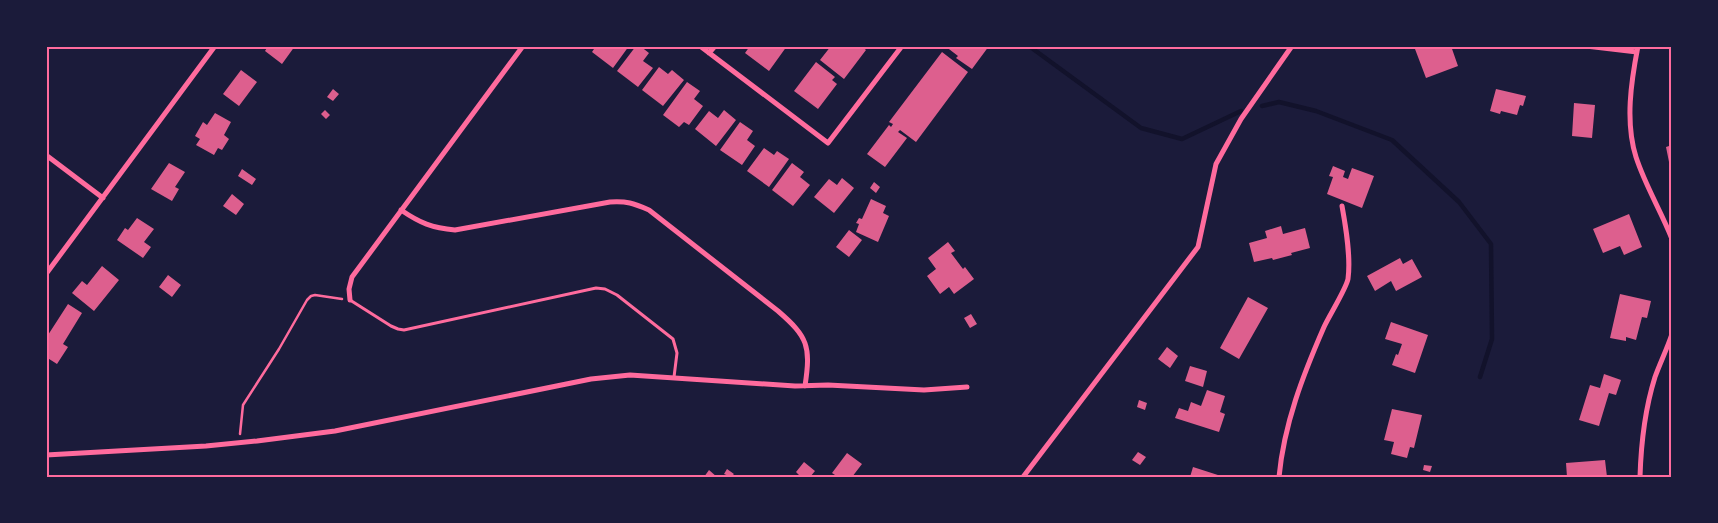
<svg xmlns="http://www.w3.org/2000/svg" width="1718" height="523" viewBox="0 0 1718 523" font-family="'Titillium Web',sans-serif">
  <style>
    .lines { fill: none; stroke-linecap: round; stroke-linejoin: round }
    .stream { stroke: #12122b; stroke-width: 4.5 }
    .building { fill: #dd5f8e }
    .path { stroke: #ff6b9d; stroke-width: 2.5 }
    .service { stroke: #ff6b9d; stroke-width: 3 }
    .minor { stroke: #ff6b9d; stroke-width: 5 }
    .neatline { fill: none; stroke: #ff6b9d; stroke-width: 2 }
  </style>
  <rect width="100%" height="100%" fill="#1b1b3a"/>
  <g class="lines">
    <!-- stream -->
    <path class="stream" d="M1029,46L1141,128L1182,139L1241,111
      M1262,106L1279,102L1316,111L1392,140L1459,202L1491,244L1492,339L1480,377"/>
  </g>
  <!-- building -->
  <path class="building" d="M268,46H295L282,64L265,51Z
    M596,46H629L613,68L592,52Z
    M636,46H640L649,53L643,61L653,68L638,87L617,71Z
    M750,46H787L769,71L745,53Z
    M831,46H861L866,50L844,79L820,60Z
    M945,46H989L972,69L956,58L958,56Z
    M1422,46H1451L1458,66L1426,78L1415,49Z
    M942,52L968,72L916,142L900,130L898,132L907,138L885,167L867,154L889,125L891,127L893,124L889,122Z
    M816,62L835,77L832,80L837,84L818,109L794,91Z
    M659,67L668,74L672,70L684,80L663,106L642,90Z
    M241,70L257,82L239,106L223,94Z
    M687,82L700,91L694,99L703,106L689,125L684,122L679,127L663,115Z
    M333,89L339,94L333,101L327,97Z
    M1496,89L1526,96L1523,106L1520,105L1517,115L1501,111L1500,114L1490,111Z
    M1574,103L1595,105L1592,138L1572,136Z
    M325,110L330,115L326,119L321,114Z
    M724,110L736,120L716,146L695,129L709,111L718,118Z
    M215,113L231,122L224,135L229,139L222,150L218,148L214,155L196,145L200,139L195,136L203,122L207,125Z
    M740,122L753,131L747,140L755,146L742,165L720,150Z
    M1672,145V162H1669L1666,147Z
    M764,148L774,155L777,151L789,159L769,187L747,171Z
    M169,163L185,172L175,187L179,189L172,201L151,189Z
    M792,163L804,172L800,177L810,185L793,206L772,190Z
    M1333,166L1345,171L1343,177L1348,179L1352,168L1374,176L1362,208L1327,194L1333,177L1329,176Z
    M242,169L256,179L252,185L238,176Z
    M842,178L854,188L834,213L814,197L829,179L837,185Z
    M874,182L880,187L876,193L870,188Z
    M232,194L244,204L236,215L223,206Z
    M871,199L886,206L883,213L889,216L878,242L856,232L859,224L856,223L859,218L862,219Z
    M1629,214L1642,247L1624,255L1620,246L1603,253L1593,229Z
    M137,218L154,229L144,242L151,247L143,258L117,240L125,228L128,230Z
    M1281,226L1283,234L1305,228L1310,248L1291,253L1292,255L1273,260L1272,258L1254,262L1249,243L1267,238L1265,231Z
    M849,230L862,240L849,257L836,247Z
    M948,242L955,251L951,253L963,269L965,267L974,279L954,294L949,287L940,294L927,276L936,269L928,258Z
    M1400,258L1403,264L1412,259L1422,277L1396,291L1391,281L1375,291L1367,276Z
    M102,266L119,280L94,311L72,293L82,281L87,285Z
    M168,275L181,285L172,297L159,287Z
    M1620,294L1651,301L1647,318L1642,317L1636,340L1626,337V341L1610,338Z
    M1248,297L1268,308L1239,359L1220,348Z
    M68,304L82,313L63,344L68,347L57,364L46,357V334L48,335Z
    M971,314L977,324L970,328L964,318Z
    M1391,322L1428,335L1415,373L1392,365L1396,354L1398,355L1402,344L1385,339Z
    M1167,347L1178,356L1170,368L1158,359Z
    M1190,366L1207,371L1203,387L1185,381Z
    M1604,374L1621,380L1616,395L1609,393L1599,426L1579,420L1590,385L1600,388Z
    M1207,390L1225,396L1220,412L1225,414L1219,432L1175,418L1179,408L1188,411L1191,402L1201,406Z
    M1139,400L1147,403L1145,410L1137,407Z
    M1392,409L1422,415L1414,448L1410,447L1407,458L1391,454L1394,442L1384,440Z
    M1138,452L1146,457L1140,465L1132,460Z
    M847,453L862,464L852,477H838L832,473Z
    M1605,460L1607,477L1604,475L1567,477L1566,463Z
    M804,462L815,471L810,477H801L796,472Z
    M1424,465L1432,466L1430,472L1423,470Z
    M1193,467L1221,476L1220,477H1190Z
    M727,469L734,474L731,477L724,474Z
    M709,470L717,477H704Z"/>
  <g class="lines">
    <!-- path -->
    <path class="path" d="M240,434L243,405L279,349L307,300L311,296L315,295L342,299"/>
    <!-- service -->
    <path class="service" d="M350,300L391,326L398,329L404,330L596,288L605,289L617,295L673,339L677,353L674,377"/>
    <!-- minor -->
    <path class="minor" d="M700,46L828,143L902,46
      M1586,46L1637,52
      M1638,46C1631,82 1625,122 1636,157C1645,185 1661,211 1672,239
      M709,53L715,46
      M46,155L103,198
      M401,210C420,223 432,228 455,230L610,202C627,201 633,203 649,210L778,311C808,337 811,346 805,386
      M46,274L215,46
      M350,300L349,289L352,277L523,46
      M46,455L206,446L257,441L335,431L591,379L630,375L795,386L828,385L924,390L967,387
      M1023,477L1198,247L1216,164L1241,119L1292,46
      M1279,477C1284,424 1303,375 1324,327C1329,316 1346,289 1348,279C1351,257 1346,228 1342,206
      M1640,477C1641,443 1645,409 1655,377C1660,363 1667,349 1672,334"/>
  </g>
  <!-- border -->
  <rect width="1718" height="523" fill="none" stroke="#1b1b3a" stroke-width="95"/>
  <rect x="48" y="48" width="1622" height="428" class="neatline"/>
</svg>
